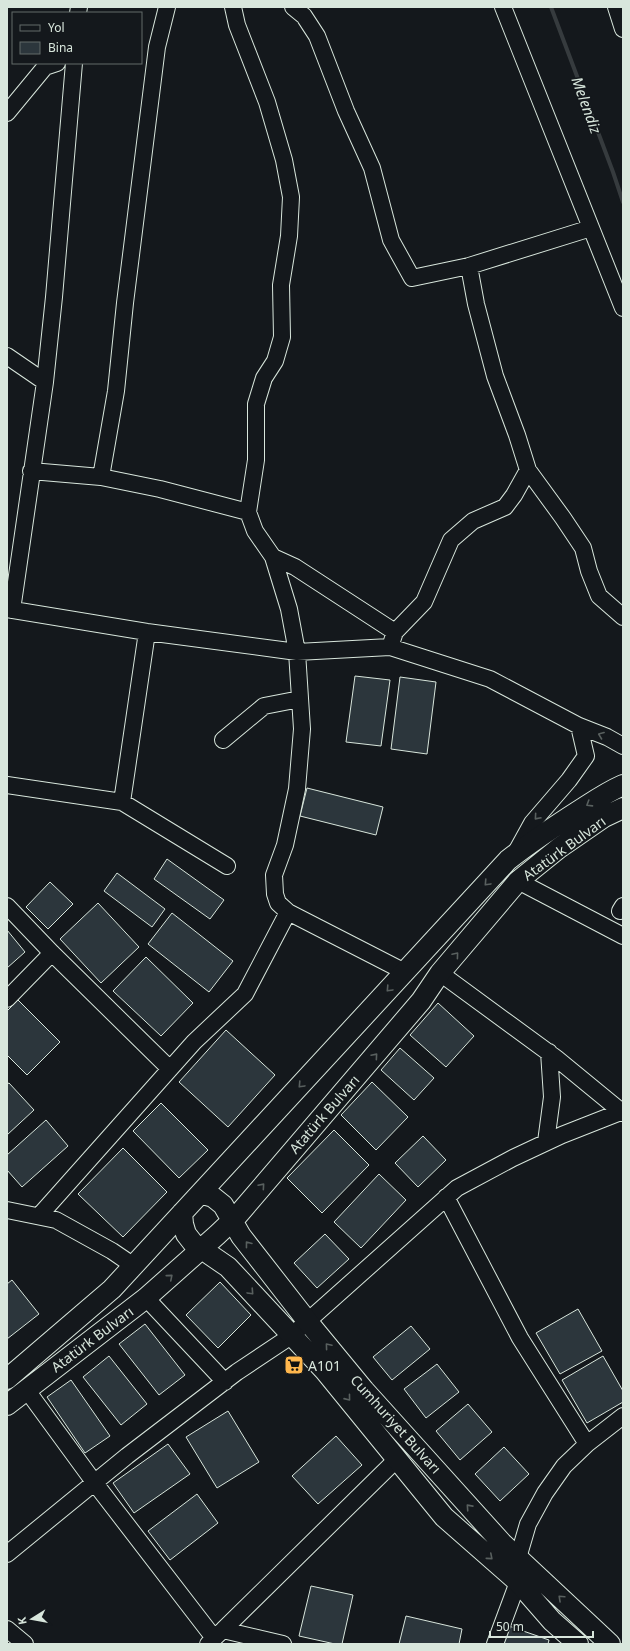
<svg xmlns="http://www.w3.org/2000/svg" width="630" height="1651" viewBox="0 0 630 1651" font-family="'Noto Sans',sans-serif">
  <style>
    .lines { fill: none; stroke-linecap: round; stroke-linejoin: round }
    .stream { stroke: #363b3e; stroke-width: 4 }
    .building { fill: #2c363c; stroke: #d8e6dc }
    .minor-casing { stroke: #d8e6dc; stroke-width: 18 }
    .major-casing { stroke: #d8e6dc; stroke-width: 22 }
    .minor { stroke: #14181c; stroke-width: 16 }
    .major { stroke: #14181c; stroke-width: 20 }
    .oneway { stroke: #59605f }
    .labels { text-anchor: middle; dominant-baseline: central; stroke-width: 3; stroke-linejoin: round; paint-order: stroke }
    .street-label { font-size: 14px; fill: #d8e6dc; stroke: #14181c }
    .poi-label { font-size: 14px; fill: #d8e6dc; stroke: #14181c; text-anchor: start }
    .water-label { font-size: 15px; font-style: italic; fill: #d8e6dc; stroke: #14181c }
  </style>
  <rect width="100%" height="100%" fill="#14181c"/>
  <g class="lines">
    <!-- stream -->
    <path class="stream" d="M551,7L613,172L623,202"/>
  </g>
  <!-- building -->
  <path class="building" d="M355,676L390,680L381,746L346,742Z
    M400,677L436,682L427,754L391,749Z
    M307,788L383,807L376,835L300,816Z
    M167,859L224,900L210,919L154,879Z
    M117,873L165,909L152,927L104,891Z
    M50,882L73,904L48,929L26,907Z
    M98,903L139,947L101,983L60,939Z
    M172,913L233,961L209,992L148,944Z
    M7,930L25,952L7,968Z
    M146,957L193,1003L161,1036L113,991Z
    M18,1000L60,1042L27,1075L7,1055V1011Z
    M438,1003L474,1036L446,1067L410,1035Z
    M226,1030L275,1075L228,1127L179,1082Z
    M400,1048L434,1078L414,1100L381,1070Z
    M372,1082L408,1117L376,1150L341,1115Z
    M9,1083L34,1110L7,1135V1084Z
    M161,1103L208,1150L179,1178L133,1131Z
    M46,1120L68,1146L22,1187L7,1170V1155Z
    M334,1130L369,1165L322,1213L287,1178Z
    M423,1136L446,1160L418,1187L395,1163Z
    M123,1148L167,1192L123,1237L78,1194Z
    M379,1174L406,1200L361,1248L334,1222Z
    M325,1234L349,1259L317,1288L294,1263Z
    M12,1280L39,1314L7,1339V1284Z
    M220,1282L251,1315L218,1348L186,1315Z
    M578,1309L602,1351L560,1374L536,1333Z
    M145,1324L185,1375L159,1395L119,1344Z
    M411,1326L430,1349L392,1380L373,1357Z
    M109,1356L147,1404L121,1425L83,1377Z
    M603,1356L623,1391V1402L587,1423L562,1380Z
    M437,1364L459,1392L426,1418L404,1389Z
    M71,1380L110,1436L85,1453L47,1397Z
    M468,1404L492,1432L460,1460L436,1431Z
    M228,1411L259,1462L217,1488L186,1437Z
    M336,1436L362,1465L318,1504L292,1476Z
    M168,1444L190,1474L134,1513L113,1483Z
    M504,1447L529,1474L500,1501L475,1474Z
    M197,1494L218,1523L170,1560L148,1531Z
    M311,1586L353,1595L342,1644H335L299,1636Z
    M406,1616L462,1629L459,1644H399Z
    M506,1625L549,1640L548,1644H500Z"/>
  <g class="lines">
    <defs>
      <path id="minor" d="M233,7L237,25L267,102L284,160L291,197L289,236L281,285L282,337L275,361L264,378L256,404V460L248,512L255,531L273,557L295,567L395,632L390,647
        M293,7L304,16L317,36L346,111L372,168L391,240L412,278L469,266L476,304L495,376L517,435L528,470L563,518L583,548L589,571L599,596L623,617
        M503,7L623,308
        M616,7L623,29
        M78,13L79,7
        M7,113L45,67L57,63
        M469,266L591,228
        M7,356L45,382
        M31,471L101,477L160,489L248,512
        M101,477L116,391L125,303L157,47L167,7
        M273,557L289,609L297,652L302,729L297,789L285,845L274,875L275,894L278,903L288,912L405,972
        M7,609L147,632L297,652L390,647L490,679L579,726L607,737L623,746
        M12,610L45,382L54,297L74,63
        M395,632L424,602L451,540L473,521L505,507L514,495L528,470
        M223,740L264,706L300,699
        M7,785L122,802L227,866
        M122,802L147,632
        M516,852L532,823L569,780L586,756L579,726
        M518,881L623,936
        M7,906L52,953L170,1069
        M620,911L623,906
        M440,973L556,1058L623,1113
        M7,999L52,953
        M546,1142L552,1097L549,1052
        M446,1197L520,1338L587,1444
        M7,1210L56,1220L112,1251L134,1266
        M39,1216L194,1042L245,994L288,912
        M146,1298L225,1382
        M26,1389L94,1482L214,1638
        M7,1554L127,1456L237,1372L291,1336L457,1188L513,1158L562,1135L623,1111
        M7,1629L25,1644
        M223,1630L283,1644
        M208,1644L223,1630L397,1459
        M495,1644L518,1582V1558L528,1524L545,1493L564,1466L587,1444L623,1416"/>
      <path id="major" d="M199,1195H206L213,1197L223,1205L241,1236L308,1322L364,1390L502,1543L610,1644
        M182,1213L183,1224L186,1234L193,1243L228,1267L325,1371L444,1517L518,1582L552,1621L578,1644
        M7,1379L112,1289L508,860C531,842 555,826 580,810C594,801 607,792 623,785
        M7,1405L146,1298L217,1235L237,1216L421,1001L440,973L518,881L559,848L604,817L623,808"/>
    </defs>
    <!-- minor casing -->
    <use href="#minor" class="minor-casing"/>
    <!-- major casing -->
    <use href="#major" class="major-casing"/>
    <!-- minor -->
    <use href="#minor" class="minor"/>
    <!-- major -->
    <use href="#major" class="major"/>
  </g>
  <!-- one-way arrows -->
  <defs><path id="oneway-chevron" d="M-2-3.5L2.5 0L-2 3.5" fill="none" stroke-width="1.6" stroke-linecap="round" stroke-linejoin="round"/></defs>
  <g class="oneway">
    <use href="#oneway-chevron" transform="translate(601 735) rotate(-159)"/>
    <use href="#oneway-chevron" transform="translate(589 804) rotate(148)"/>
    <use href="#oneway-chevron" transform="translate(537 817) rotate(131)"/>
    <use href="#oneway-chevron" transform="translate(487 883) rotate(133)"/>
    <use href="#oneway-chevron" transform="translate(456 955) rotate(-50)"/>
    <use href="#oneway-chevron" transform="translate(389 989) rotate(133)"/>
    <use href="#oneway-chevron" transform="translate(375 1056) rotate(-49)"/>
    <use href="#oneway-chevron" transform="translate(301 1085) rotate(133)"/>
    <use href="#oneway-chevron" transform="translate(262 1186) rotate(-49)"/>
    <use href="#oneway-chevron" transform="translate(248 1244) rotate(-128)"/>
    <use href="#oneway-chevron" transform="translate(170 1277) rotate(-41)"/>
    <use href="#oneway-chevron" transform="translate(251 1292) rotate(47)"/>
    <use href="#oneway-chevron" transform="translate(328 1346) rotate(-130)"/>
    <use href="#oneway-chevron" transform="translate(348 1398) rotate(51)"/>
    <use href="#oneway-chevron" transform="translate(469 1507) rotate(-132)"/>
    <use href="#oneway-chevron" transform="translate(490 1557) rotate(41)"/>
    <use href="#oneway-chevron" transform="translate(561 1598) rotate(-137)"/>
  </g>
  <!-- icons -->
  <defs>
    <symbol id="supermarket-square" viewBox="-11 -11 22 22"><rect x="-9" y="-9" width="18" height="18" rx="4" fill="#ffb74d" stroke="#14181c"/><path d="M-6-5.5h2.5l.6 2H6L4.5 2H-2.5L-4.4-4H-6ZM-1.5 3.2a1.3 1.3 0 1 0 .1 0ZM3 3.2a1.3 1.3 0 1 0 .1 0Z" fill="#111"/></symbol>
  </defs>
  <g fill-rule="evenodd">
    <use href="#supermarket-square" x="283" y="1354" width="22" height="22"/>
  </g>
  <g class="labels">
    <!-- street labels -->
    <g class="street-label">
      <text transform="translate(564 848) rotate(-36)">Atatürk Bulvarı</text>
      <text transform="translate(324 1114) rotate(-49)">Atatürk Bulvarı</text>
      <text transform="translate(92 1339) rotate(-37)">Atatürk Bulvarı</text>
      <text transform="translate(396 1424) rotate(48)">Cumhuriyet Bulvarı</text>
    </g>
    <!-- poi labels -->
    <g class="poi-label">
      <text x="308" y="1365">A101</text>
    </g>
    <!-- water labels -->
    <g class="water-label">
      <text transform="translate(587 105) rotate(70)">Melendiz</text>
    </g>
  </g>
  <!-- border -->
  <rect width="630" height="1651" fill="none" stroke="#d8e6dc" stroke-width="16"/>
  <!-- legend -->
  <rect x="12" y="12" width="130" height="52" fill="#14181c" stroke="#626a69"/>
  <rect x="20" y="25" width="20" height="6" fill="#14181c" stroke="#626a69"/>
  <text x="48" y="32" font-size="12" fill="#d8e6dc">Yol</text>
  <rect x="20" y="42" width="20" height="12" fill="#2c363c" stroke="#626a69"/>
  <text x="48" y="52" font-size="12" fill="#d8e6dc">Bina</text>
  <!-- north arrow -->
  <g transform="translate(32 1619) rotate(259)" stroke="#14181c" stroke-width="3" paint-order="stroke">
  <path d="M0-3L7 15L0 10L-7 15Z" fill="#d8e6dc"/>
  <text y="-6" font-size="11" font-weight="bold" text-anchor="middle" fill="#d8e6dc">K</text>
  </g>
  <!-- scale -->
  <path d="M490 1631v6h103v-6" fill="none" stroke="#d8e6dc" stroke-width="2"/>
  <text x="496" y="1631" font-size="12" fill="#d8e6dc" stroke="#14181c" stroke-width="3" paint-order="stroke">50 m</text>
</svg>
